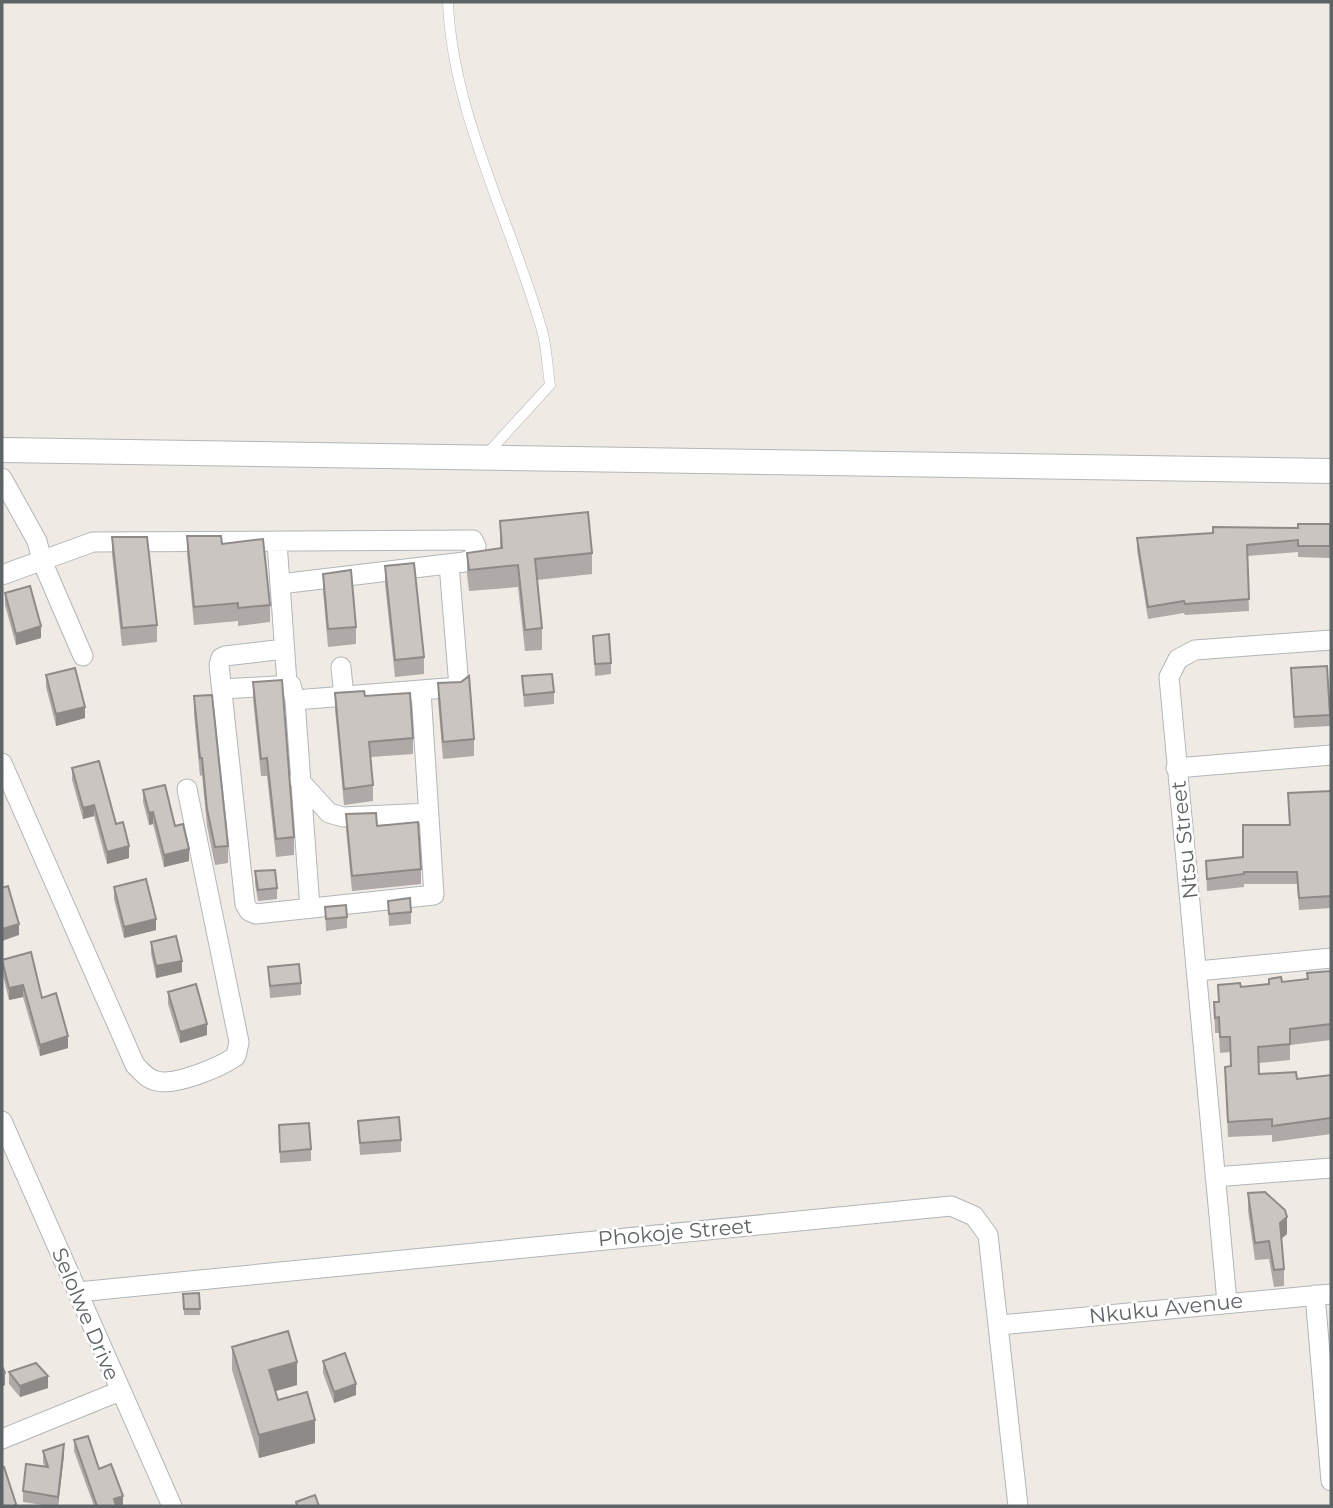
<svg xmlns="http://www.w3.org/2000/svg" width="1333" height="1508" viewBox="0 0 1333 1508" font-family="Montserrat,sans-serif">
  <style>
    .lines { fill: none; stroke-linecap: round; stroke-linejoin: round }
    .service-casing { stroke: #b1b6b8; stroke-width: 11 }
    .minor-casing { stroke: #b1b6b8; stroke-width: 21 }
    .tertiary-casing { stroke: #b1b6b8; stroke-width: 26 }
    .service { stroke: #fff; stroke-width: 10 }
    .minor { stroke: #fff; stroke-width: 19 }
    .tertiary { stroke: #fff; stroke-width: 24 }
    .wall { fill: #afa9a7 }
    .shaded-wall { fill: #8e8a88 }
    .building { fill: #cbc5c2; stroke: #8e8a88; stroke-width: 2 }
    .labels { text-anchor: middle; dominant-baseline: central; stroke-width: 5; stroke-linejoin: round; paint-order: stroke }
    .street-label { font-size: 21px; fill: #5d6466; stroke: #fff }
  </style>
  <rect width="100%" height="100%" fill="#f0eae5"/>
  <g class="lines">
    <defs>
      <path id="service" d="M448,2C452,112 511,222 541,327C547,345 547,366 550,385L486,455"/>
      <path id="minor" d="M2,478L37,541L42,561L83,656
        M277,543L280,584
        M2,575L93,542L473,540L476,546L474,558L464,562L280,584L287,683
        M284,649L225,656L221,658L219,665L245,904L249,911L256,914L434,895L421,691
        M341,667L344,697
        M222,689L291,685L295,700L310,908
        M295,700L459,687L449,564
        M2,763L135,1065C142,1072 147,1079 157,1081C175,1086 221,1067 236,1056L239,1042L187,789
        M1176,768L1331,755
        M299,780L329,813L343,817L429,813
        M1198,971L1331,958
        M2,1121L172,1506
        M1215,1177L1331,1168
        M78,1292L951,1206L974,1216L988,1235L1018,1506
        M1315,1295L1331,1481
        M1227,1302L1169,677L1178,659L1195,650L1331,640
        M1000,1325L1331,1294
        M2,1439L120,1391"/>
      <path id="tertiary" d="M2,450L1331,471"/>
    </defs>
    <!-- service casing -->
    <use href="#service" class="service-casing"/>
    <!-- minor casing -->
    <use href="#minor" class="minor-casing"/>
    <!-- tertiary casing -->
    <use href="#tertiary" class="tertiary-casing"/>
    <!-- service -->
    <use href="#service" class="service"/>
    <!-- minor -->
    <use href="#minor" class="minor"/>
    <!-- tertiary -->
    <use href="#tertiary" class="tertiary"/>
  </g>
  <!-- wall -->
  <path class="wall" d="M500,521L592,553V574L537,580L542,628V650L525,651L518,587L469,591L467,574V553L500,548Z
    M1330,524V558L1298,557V552L1247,556L1249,611L1185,615L1184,613L1148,619L1137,550V538L1298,528Z
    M187,536L222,544L270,605V622L238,626V621L194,625L187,554Z
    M112,537L157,625V642L122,646L112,554Z
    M385,566L424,657V674L395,677L385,584Z
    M323,574L356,627V644L328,647L323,591Z
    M5,593L41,638L16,645L5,605Z
    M593,636L611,663V674L595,676Z
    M1291,668L1330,715V726L1294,728Z
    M46,675L85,718L56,726L46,687Z
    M522,676L554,692V704L524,707Z
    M253,682L294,837V855L276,857L267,776H261L253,699Z
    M438,683L474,739V756L443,759L438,701Z
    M335,693L365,696L413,738V754L371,757L373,785V801L344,805L335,709Z
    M194,696L228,846V863L215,865L207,826L202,775L200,776L194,714Z
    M72,768L116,824L129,858L107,864L94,816L83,819L72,780Z
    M143,790L175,826L189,861L164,867L153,824L149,825L143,802Z
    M1331,791V908L1299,910L1297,884H1244V887L1207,891L1206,861L1243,857L1289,825L1288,793Z
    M346,814L377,826L421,869V884L352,891L346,829Z
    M255,871L277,888V899L258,901L255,883Z
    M114,887L156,930L124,938L114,899Z
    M388,901L411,912V924L389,926Z
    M325,907L347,917V928L326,931Z
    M151,942L182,972L156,978L151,953Z
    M2,960L42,998L68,1048L40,1056L23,997L9,1000L2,972Z
    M268,967L301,983V995L270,998Z
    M1331,971V1040L1290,1045V1060L1259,1063V1074L1297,1079L1331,1075V1134L1272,1142V1135L1228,1137L1225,1067L1231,1066L1230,1052L1220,1053L1219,1033H1215L1214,1002H1218V985L1241,987L1269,984L1307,979V973Z
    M168,992L207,1035L180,1043L168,1004Z
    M358,1121L401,1140V1152L360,1155Z
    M279,1125L311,1149V1161L280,1163Z
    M1248,1193L1287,1234L1281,1239L1284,1269V1286L1274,1287L1269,1259L1255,1260L1248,1211Z
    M199,1293L200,1315H184L183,1294Z
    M232,1347L297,1385L275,1391L278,1400L315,1443L259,1458L232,1370Z
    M323,1361L356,1395L334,1403L323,1373Z
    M9,1372L48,1388L20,1397L9,1384Z
    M74,1440L99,1469L123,1506H94L74,1451Z
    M43,1451L64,1455L58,1506H49L23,1502V1491L44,1466L43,1462Z"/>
  <!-- shaded-wall -->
  <path class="shaded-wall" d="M41,626V638L16,645V634Z
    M85,707V718L56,726V714Z
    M94,805V816L83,819V808Z
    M153,812V824L149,825V813Z
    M129,846V858L107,864V852Z
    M189,849V861L164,867V855Z
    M156,919V930L124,938V927Z
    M19,924V935L2,941V929Z
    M182,961V972L156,978V966Z
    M23,985V997L9,1000V988Z
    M207,1024V1035L180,1043V1032Z
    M68,1036V1048L40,1056V1045Z
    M1287,1217V1234L1280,1240V1223Z
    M297,1362V1385L269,1393V1370Z
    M5,1373V1385L2,1387V1375Z
    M48,1376V1388L20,1397V1386Z
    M356,1384V1395L334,1403V1392Z
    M315,1420V1443L259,1458V1435Z
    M64,1444V1455L58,1506V1497Z
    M123,1496V1506H114V1499Z"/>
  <!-- building -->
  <path class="building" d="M588,512L592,553L535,559L542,628L525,630L518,565L469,570L467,553L502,548L500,521Z
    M1298,524H1330V546H1298V540L1247,545L1249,599L1185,604L1184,601L1148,607L1137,538L1213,533V527L1298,528Z
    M187,536H221L222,544L263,539L270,605L238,608V603L194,607Z
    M112,537H147L157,625L122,628Z
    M414,563L424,657L395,660L385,566Z
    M351,570L356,627L328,629L323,574Z
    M30,586L41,626L16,634L5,593Z
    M609,634L611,663L595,664L593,636Z
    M1327,666L1330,715L1294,717L1291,668Z
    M75,668L85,707L56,714L46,675Z
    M552,674L554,692L524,695L522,676Z
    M469,676L474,739L443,742L438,683L461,682Z
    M282,680L294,837L276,839L267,758L261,759L253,682Z
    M364,691L365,696L410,693L413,738L369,742L373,785L344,789L335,693Z
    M212,695L228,846L215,847L207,809L202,758H200L194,696Z
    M99,761L116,824L123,822L129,846L107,852L94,805L83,808L72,768Z
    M165,785L175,826L183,824L189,849L164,855L153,812L149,813L143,790Z
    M1331,791V896L1299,898L1297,872H1244V874L1207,879L1206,861L1243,857V825H1290L1288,793Z
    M376,813L377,826L418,822L421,869L352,876L346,814Z
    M275,870L277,888L258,890L255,871Z
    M146,879L156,919L124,927L114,887Z
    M8,886L19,924L2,929V888Z
    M410,898L411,912L389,914L388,901Z
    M346,905L347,917L326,919L325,907Z
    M176,936L182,961L156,966L151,942Z
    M31,952L42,998L56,993L68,1036L40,1045L23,985L9,988L2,960Z
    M299,964L301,983L270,986L268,967Z
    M1331,971V1024L1290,1029V1044L1258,1047L1259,1074L1296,1072L1297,1079L1331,1075V1118L1272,1126V1119L1228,1122L1225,1067L1231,1066L1230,1037H1220L1219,1017L1215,1018L1214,1002H1219L1218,985L1240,983L1241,987L1269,984V979L1281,977L1282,982L1308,979L1307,973Z
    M196,984L207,1024L180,1032L168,992Z
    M399,1117L401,1140L360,1143L358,1121Z
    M309,1123L311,1149L280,1152L279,1125Z
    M1265,1192L1285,1210L1287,1217L1280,1223L1284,1269L1274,1270L1269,1241L1255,1243L1248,1193Z
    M199,1293L200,1309H184L183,1294Z
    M288,1331L297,1362L269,1370L278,1400L307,1392L315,1420L259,1435L232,1347Z
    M345,1353L356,1384L334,1392L323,1361Z
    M36,1363L48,1376L20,1386L9,1372Z
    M2,1366L5,1373L2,1375Z
    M88,1436L99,1469L111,1464L123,1496L114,1499L116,1506H97L74,1440Z
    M64,1444L58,1497L23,1491L26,1464L48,1467L43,1451Z
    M4,1467L16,1504L14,1506H2V1468Z
    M315,1495L319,1506H297L296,1502Z"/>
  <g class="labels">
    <!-- street labels -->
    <g class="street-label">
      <text transform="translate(1184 840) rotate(-96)">Ntsu Street</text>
      <text transform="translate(675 1232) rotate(-5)">Phokoje Street</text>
      <text transform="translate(1166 1308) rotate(-6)">Nkuku Avenue</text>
      <text transform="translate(86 1314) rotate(67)">Selolwe Drive</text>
    </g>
  </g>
  <!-- border -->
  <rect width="1333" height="1508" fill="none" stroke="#5d6466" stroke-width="7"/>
</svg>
